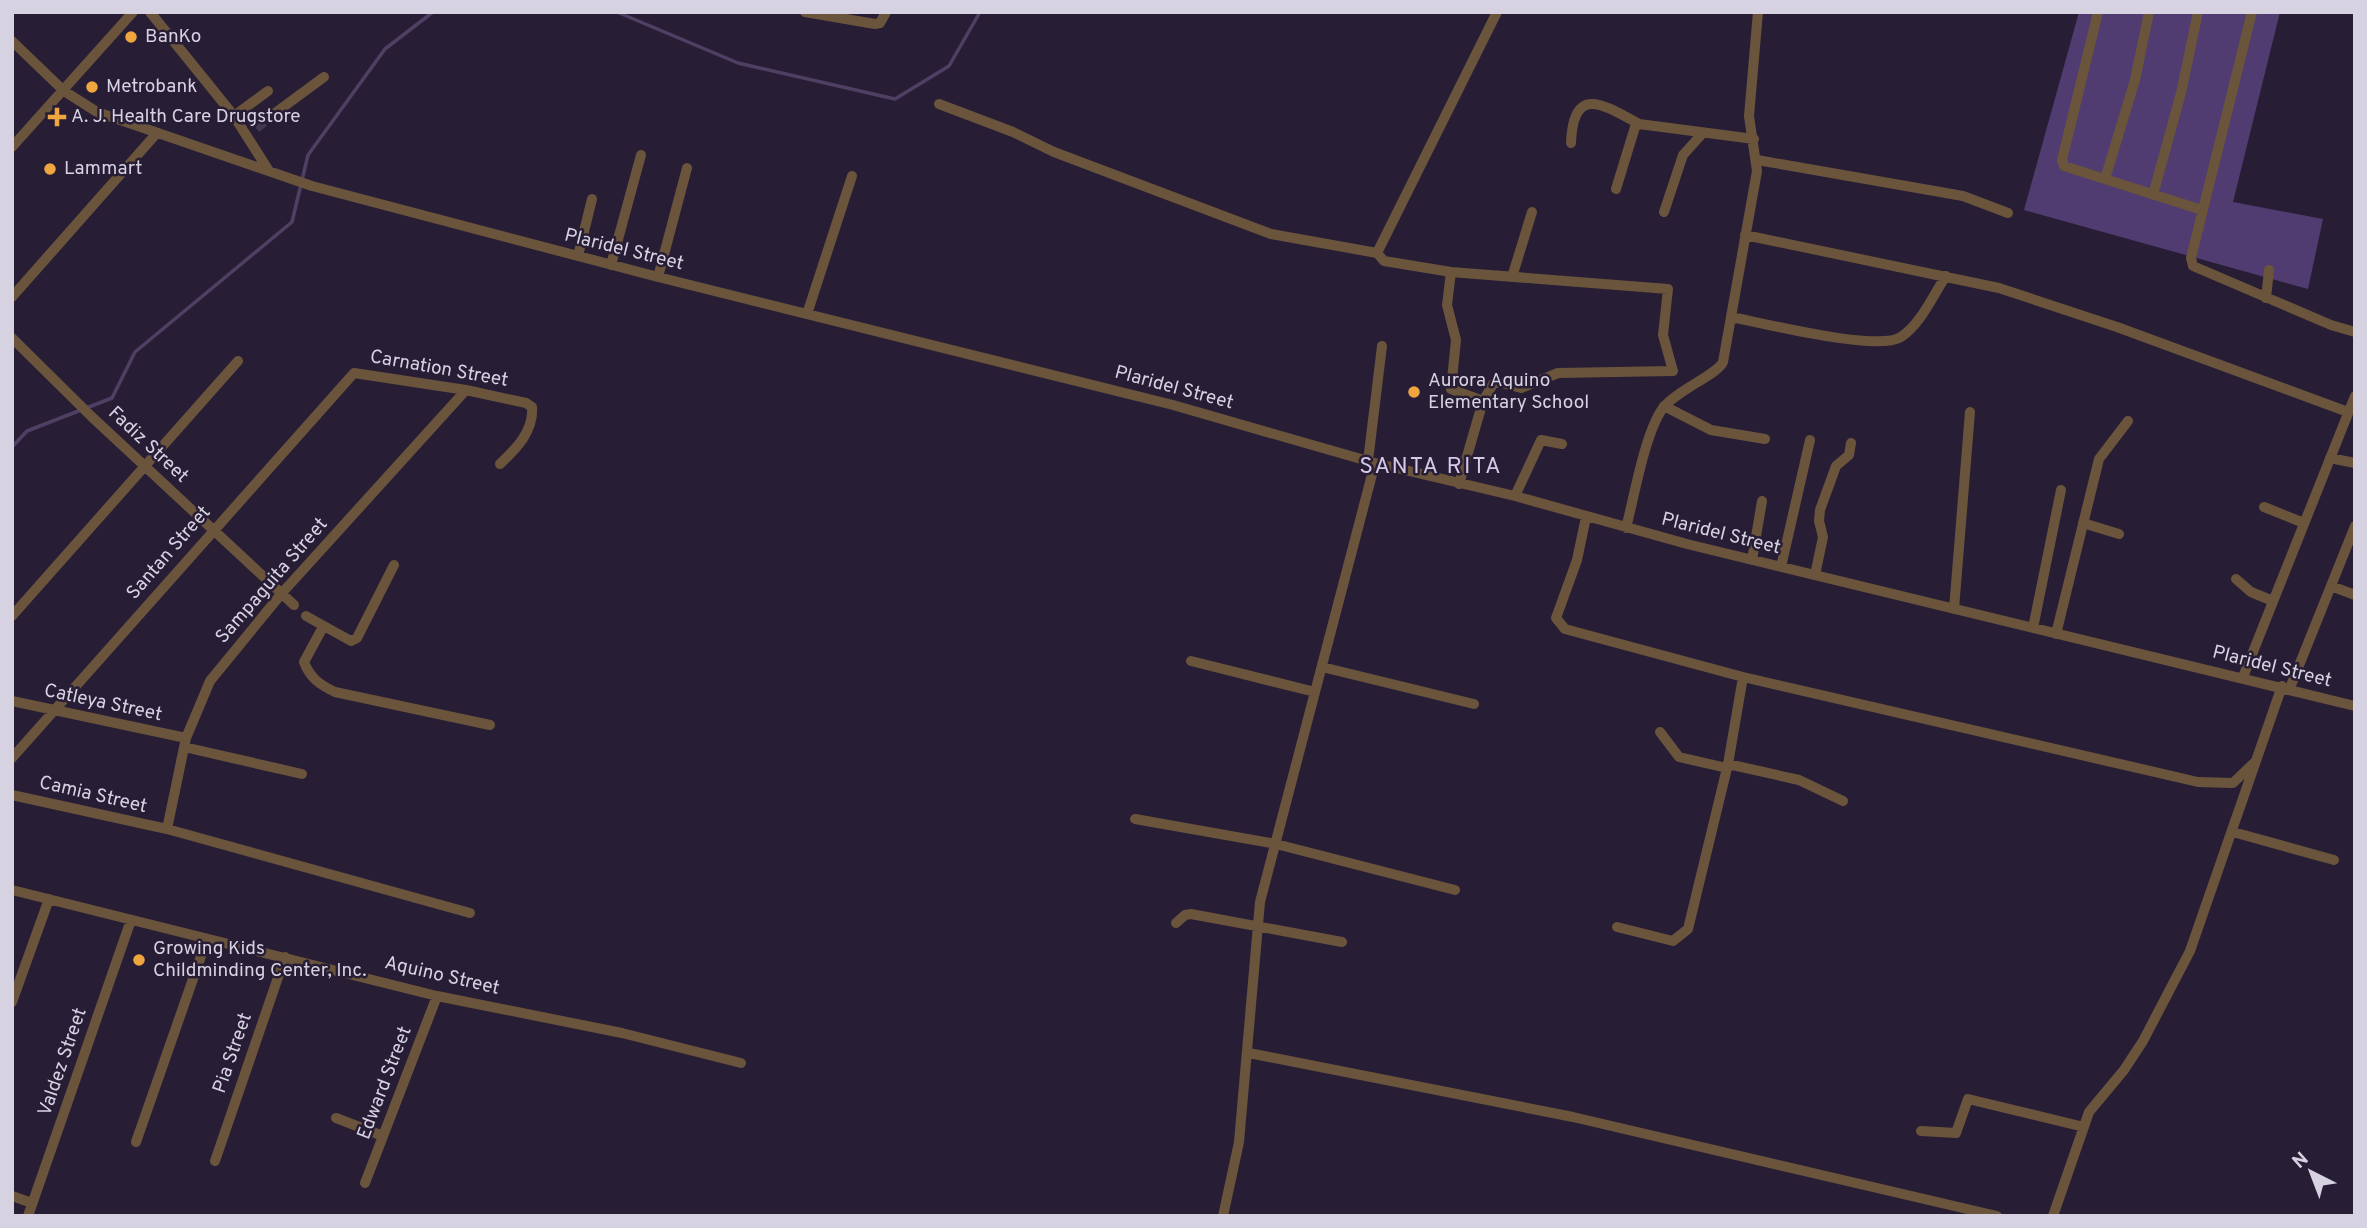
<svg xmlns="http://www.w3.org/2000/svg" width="2367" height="1228" viewBox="0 0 2367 1228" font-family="Overpass,sans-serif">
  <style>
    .green { fill: #513c71 }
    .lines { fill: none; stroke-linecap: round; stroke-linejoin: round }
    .stream { stroke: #4f4063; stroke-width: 3.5 }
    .minor-tunnel { stroke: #413950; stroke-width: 10; stroke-dasharray: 10 5; stroke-linecap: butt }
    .minor { stroke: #6a543b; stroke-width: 10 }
    .poi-dot { fill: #f0a63f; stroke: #271e36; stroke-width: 2.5 }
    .labels { text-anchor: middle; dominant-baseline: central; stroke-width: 5; stroke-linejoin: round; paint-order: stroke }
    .poi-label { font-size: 19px; fill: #d7d2e2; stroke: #271e36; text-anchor: start }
    .street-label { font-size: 19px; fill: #d7d2e2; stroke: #271e36 }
    .quarter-label { font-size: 23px; letter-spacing: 2px; fill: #d4c9e9; stroke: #271e36 }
  </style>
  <rect width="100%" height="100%" fill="#271e36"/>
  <!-- green -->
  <path class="green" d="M2079,12H2280L2233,202L2323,219L2308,289L2024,210Z"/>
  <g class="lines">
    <!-- stream -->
    <path class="stream" d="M617,12L738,63L895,99L949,66L980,12
      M12,447L27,431L112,398L135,352L292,222L308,155L385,49L433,12"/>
    <!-- minor-tunnel -->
    <path class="minor-tunnel" d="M256,128L271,116"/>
    <!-- minor -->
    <path class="minor" d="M150,12L234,116L269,171
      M805,12L875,24L880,23L886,12
      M2098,12L2062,160L2064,166L2202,210
      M2252,12L2191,258L2193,266L2331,325L2355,332
      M12,41L64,91L97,112L312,186L658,277L1173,405L1375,463L1515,496L1687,544L2355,706
      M939,104L1013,132L1054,152L1271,234L1377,253
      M234,116L268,91
      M271,116L324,77
      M1571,143C1573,84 1603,104 1639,124
      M12,147L133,12
      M1757,160L1963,196L2008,213
      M2105,179L2135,80L2149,12
      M1616,189L1635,127L1639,124L1754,139
      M2153,195L2181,93L2198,12
      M1664,212L1683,155L1701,135
      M1745,235L1999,288L2117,327L2348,412
      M578,256L592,199
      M611,265L641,155
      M1451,272L1447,305L1456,340L1451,389L1483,401L1459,484
      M658,277L687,168
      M1512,277L1532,212
      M12,297L156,134
      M2266,298L2269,270
      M807,314L852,176
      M1731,317C1762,323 1878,352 1901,337C1921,324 1933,295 1946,276
      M12,338L92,417L294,605
      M1483,401L1493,384L1498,382L1521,388L1558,373L1673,371L1663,335L1668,289L1451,272L1384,261L1377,253L1497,12
      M1664,406L1711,430L1765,439
      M2330,458L2355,463
      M1368,461L1382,346
      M1515,496L1541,440L1562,444
      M2264,507L2304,523
      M1586,517L1577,560L1556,618L1565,629L1743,677L2198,782L2233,783L2256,761
      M2083,523L2119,534
      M1626,528C1634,498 1645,432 1663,408C1676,391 1718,374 1723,362L1757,171L1749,116L1758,12
      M1752,560L1762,501
      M1781,567L1810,440
      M1815,575L1823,537L1819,521L1820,510L1836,466L1849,455L1851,443
      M2236,579L2251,592L2273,601
      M2331,586L2355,595
      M1954,609L1970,412
      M12,616L238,361
      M306,616L351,641L357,638L394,565
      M323,627L304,662C310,678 320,685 335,692L490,725
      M2033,628L2061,490
      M2056,634L2099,459L2128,421
      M1191,661L1315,692
      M1322,667L1474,704
      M1743,677L1728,764L1799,780L1843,801
      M2243,677L2355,396
      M2290,688L2355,526
      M12,701L186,738
      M1660,732L1679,757L1727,768
      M184,747L302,774
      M12,758L354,373L466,390L526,403L532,407C534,431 516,449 500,464
      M12,795L167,829L470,913
      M1135,819L1276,844L1455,890
      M167,829L186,738L210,681L282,593L466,390
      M2233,832L2334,860
      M12,890L437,996L622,1033L741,1063
      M1176,923L1185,915L1191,914L1342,942
      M1617,927L1673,941L1688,929L1728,764
      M12,1002L49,899
      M1249,1053L1573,1117L1997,1216
      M336,1118L383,1136
      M1921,1131L1956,1133L1968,1099L2084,1127
      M136,1142L207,939
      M215,1161L285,957
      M365,1183L437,996
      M12,1196L32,1203
      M28,1216L131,920
      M1223,1216L1239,1142L1260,902L1375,463
      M2053,1216L2089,1112L2124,1070L2143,1041L2190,951L2282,686"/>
  </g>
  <!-- markers -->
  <g class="poi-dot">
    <circle cx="131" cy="37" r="7"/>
    <circle cx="92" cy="87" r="7"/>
    <path d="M53.5 106.5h7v7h7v7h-7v7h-7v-7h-7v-7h7z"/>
    <circle cx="50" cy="169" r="7"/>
    <circle cx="1414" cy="392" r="7"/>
    <circle cx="139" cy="960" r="7"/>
  </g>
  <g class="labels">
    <!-- poi labels -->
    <g class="poi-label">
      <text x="145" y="37">BanKo</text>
      <text x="106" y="87">Metrobank</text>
      <text x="71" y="117">A. J. Health Care Drugstore</text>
      <text x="64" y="169">Lammart</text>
      <text x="1428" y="381">Aurora Aquino<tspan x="1428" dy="22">Elementary School</tspan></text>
      <text x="153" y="949">Growing Kids<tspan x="153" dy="22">Childminding Center, Inc.</tspan></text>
    </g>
    <!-- street labels -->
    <g class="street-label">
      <text transform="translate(624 250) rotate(14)">Plaridel Street</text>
      <text transform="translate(439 369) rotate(10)">Carnation Street</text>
      <text transform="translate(1174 388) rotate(15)">Plaridel Street</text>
      <text transform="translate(148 445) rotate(43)">Fadiz Street</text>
      <text transform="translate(1721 534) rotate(14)">Plaridel Street</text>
      <text transform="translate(169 553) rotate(-49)">Santan Street</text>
      <text transform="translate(272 581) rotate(-49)">Sampaguita Street</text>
      <text transform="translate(2272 667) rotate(14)">Plaridel Street</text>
      <text transform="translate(103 703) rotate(12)">Catleya Street</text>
      <text transform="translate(93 795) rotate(13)">Camia Street</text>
      <text transform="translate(442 976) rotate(13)">Aquino Street</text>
      <text transform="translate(233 1053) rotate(-71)">Pia Street</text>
      <text transform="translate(63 1062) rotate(-71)">Valdez Street</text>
      <text transform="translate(385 1083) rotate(-69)">Edward Street</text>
    </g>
    <!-- quarter labels -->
    <g class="quarter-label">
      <text x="1431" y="467">SANTA RITA</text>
    </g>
  </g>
  <!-- border -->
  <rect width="2367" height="1228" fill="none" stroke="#d7d2e2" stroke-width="28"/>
  <!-- north arrow -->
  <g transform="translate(2311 1172) rotate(318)" stroke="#271e36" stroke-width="5" paint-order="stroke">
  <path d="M0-5L12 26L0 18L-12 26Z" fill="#d7d2e2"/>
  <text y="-10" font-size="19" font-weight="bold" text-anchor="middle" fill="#d7d2e2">N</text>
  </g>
</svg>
